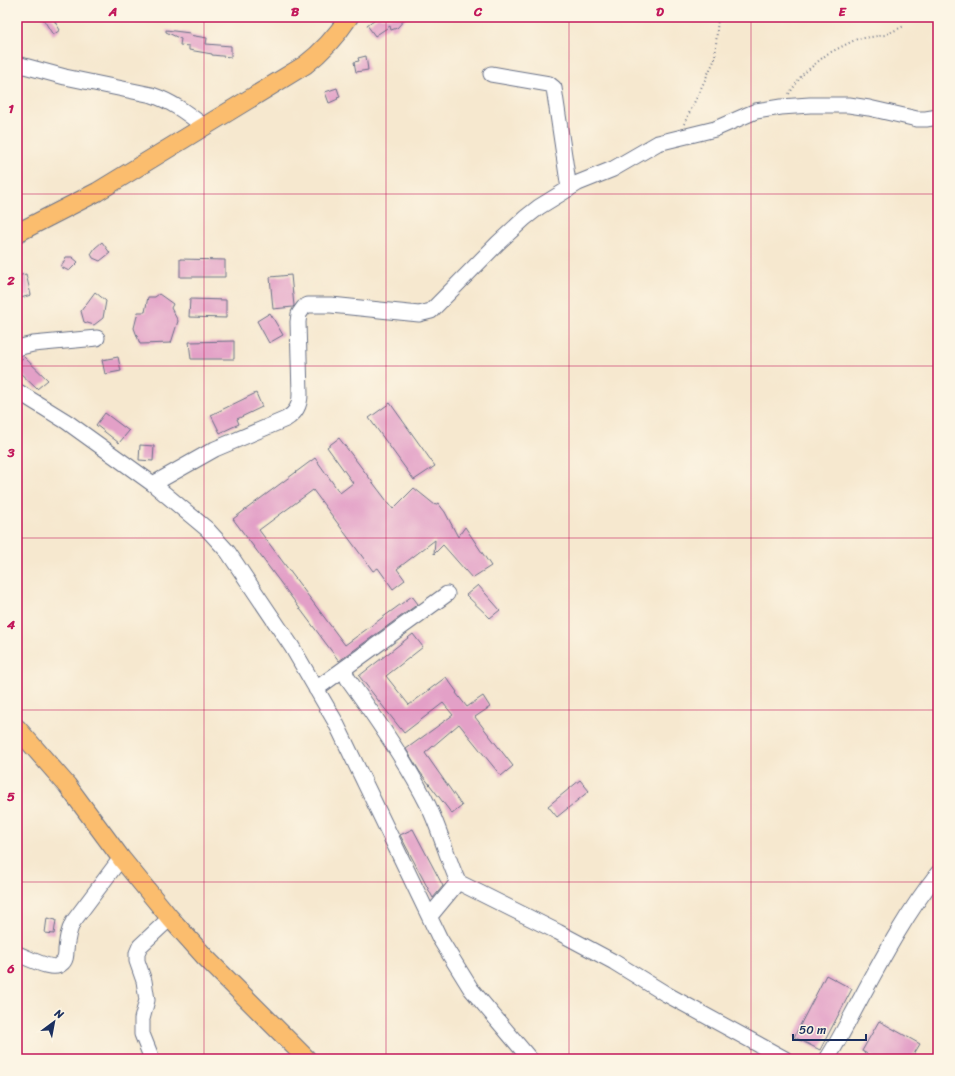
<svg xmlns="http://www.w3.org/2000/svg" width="955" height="1076" viewBox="0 0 955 1076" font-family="Sriracha,sans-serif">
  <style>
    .building { fill: #e3a0c7 }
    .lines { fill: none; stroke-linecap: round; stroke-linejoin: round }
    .minor-casing { stroke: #687086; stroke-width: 17 }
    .major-casing { stroke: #687086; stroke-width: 20 }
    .path { stroke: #687086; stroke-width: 2; stroke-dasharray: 1 3; stroke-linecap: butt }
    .minor { stroke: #fff; stroke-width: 15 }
    .major { stroke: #fbbd6e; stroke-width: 18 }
    .grid { fill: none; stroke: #c2185b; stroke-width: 1; stroke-opacity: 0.55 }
    .neatline { fill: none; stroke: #c2185b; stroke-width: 1.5 }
    .grid-label { font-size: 13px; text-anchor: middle; font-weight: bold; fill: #c2185b }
  </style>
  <rect width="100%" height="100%" fill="#fcf5e5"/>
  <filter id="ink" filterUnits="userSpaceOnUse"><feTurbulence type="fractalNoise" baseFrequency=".025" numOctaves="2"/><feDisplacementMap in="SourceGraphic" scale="8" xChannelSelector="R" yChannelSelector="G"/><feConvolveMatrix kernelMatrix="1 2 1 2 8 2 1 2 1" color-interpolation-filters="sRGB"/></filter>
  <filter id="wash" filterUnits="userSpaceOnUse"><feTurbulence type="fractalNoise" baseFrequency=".012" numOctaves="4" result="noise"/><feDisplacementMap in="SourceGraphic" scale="16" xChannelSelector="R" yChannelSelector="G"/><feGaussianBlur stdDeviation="0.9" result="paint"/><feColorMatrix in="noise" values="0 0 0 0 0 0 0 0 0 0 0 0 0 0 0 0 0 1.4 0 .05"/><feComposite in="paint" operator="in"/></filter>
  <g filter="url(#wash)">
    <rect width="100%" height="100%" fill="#f6e8cf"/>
    <g id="blocks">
      <!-- building -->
      <path class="building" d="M42,17H52L60,30L53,35Z
        M378,17H407L397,28L391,30L390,26L375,36L367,25Z
        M166,30L190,33L189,35L207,38L206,44L231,46V57L212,55V54L189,50V46L180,45L181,39L166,32Z
        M366,56L368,70L356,72L354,62L359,61L358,58Z
        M337,88L340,97L337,98L338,99L329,103L325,92Z
        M102,242L110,253L100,261L93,258L91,254L95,248Z
        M66,257H72L78,262L69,271L61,267Z
        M180,259L225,260V277H180Z
        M26,274L31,295L17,299V276Z
        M291,275L294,306L293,307L273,309L270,277Z
        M95,292L106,301L103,318L94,325L84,322L81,311Z
        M159,294L173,304L171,308L178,321L171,343L140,344L134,328L138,312H145L148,297H155Z
        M190,299L226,300V318L189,317Z
        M270,313L283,335L269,343L257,321Z
        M234,341V359H191L189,342Z
        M24,357L48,380L37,389L17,370V363Z
        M118,357L121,371L105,374L102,360Z
        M256,393L262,407L237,419L239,424L220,433L211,415Z
        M390,403L435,466L414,480L369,418Z
        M105,413L129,431L119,443L96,425Z
        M339,438L393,509L414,488L435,505L438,503L445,512L458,537L465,527L491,566L472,578L443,545L434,554L435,540L397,569L405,580L393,589L378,568L373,571L313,490L259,530L345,645L412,596L418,604L339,661L233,519L315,458L340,493L353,483L327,447Z
        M140,445L154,446L153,461L139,460Z
        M478,585L500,610L490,618L466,595Z
        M413,634L423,647L386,676L409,705L446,677L457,692L456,693L467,707L483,696L490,707L475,717L513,766L501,776L459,724L425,753L462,806L452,814L420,772L406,749L453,715L443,703L404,733L359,676Z
        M580,780L589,791L557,817L548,806Z
        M413,829L443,886L433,898L400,835Z
        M47,918L56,920L54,934L45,933Z
        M826,975L852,989L820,1050L794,1037Z
        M879,1021L920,1044L911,1059H876L862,1051Z"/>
    </g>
  </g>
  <g filter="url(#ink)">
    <use href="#blocks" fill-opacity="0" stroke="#687086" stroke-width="1"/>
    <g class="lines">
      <defs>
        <path id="minor" d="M17,64L65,77L152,95C173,102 188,114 205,127
          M491,74L549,84L554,88L569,189
          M17,348L33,344L97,338
          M17,391L67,422L153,484L207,529L228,552L292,647L335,721L440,939L471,989L530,1059
          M153,484L215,449L286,419C296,413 300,406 300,394L298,322L299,314L304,307L308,305H331L419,314L431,311L498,243L525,218L539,207L578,183L613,169L658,143L715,129L756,111L781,107L810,105H849L869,108L917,119H926L938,117
          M344,670L348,679C377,719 406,761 428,805C440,830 447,857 458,882L558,932L614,962L666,994L785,1059
          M316,689L447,594
          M430,916L458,882
          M17,954C27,957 53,972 61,964C66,961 66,955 66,950C67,939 68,932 73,922L121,858
          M152,1059L142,1034V1019L147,1000L144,981L137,961V953L140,946L170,918
          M827,1059C840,1039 850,1018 861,998C884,955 908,911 938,873"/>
        <path id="major" d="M17,233L97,192L305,65C322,52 337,35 349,17
          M17,728L67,785L121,858L170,918L205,957L307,1059"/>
      </defs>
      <!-- minor casing -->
      <use href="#minor" class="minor-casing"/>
      <!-- major casing -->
      <use href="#major" class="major-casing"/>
      <!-- path -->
      <path class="path" d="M789,94L802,75L827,54L857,39L885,35L904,26
        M684,124L715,59L718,17"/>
      <!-- minor -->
      <use href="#minor" class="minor"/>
      <!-- major -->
      <use href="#major" class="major"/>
    </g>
  </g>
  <!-- grid -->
  <path class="grid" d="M204,17V1059M386,17V1059M569,17V1059M751,17V1059M17,194H938M17,366H938M17,538H938M17,710H938M17,882H938"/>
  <!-- margin -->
  <rect width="955" height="1076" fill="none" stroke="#fcf5e5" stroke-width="44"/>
  <!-- north arrow -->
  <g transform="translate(54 1022) rotate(32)" stroke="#fcf5e5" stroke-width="3" paint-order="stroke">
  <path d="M0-3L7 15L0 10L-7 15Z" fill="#1b2f5e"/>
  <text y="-6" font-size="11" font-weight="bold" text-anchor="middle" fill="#1b2f5e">N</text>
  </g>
  <!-- scale -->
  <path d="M793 1034v6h73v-6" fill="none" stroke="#1b2f5e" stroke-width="2"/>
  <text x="799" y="1034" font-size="12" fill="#1b2f5e" stroke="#fcf5e5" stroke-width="3" paint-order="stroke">50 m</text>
  <rect x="22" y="22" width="911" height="1032" class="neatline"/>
  <g class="grid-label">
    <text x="113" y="16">A</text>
    <text x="295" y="16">B</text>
    <text x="478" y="16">C</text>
    <text x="660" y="16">D</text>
    <text x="842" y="16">E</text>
    <text x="11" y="113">1</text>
    <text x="11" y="285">2</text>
    <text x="11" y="457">3</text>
    <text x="11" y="629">4</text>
    <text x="11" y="801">5</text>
    <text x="11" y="973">6</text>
  </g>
</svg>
